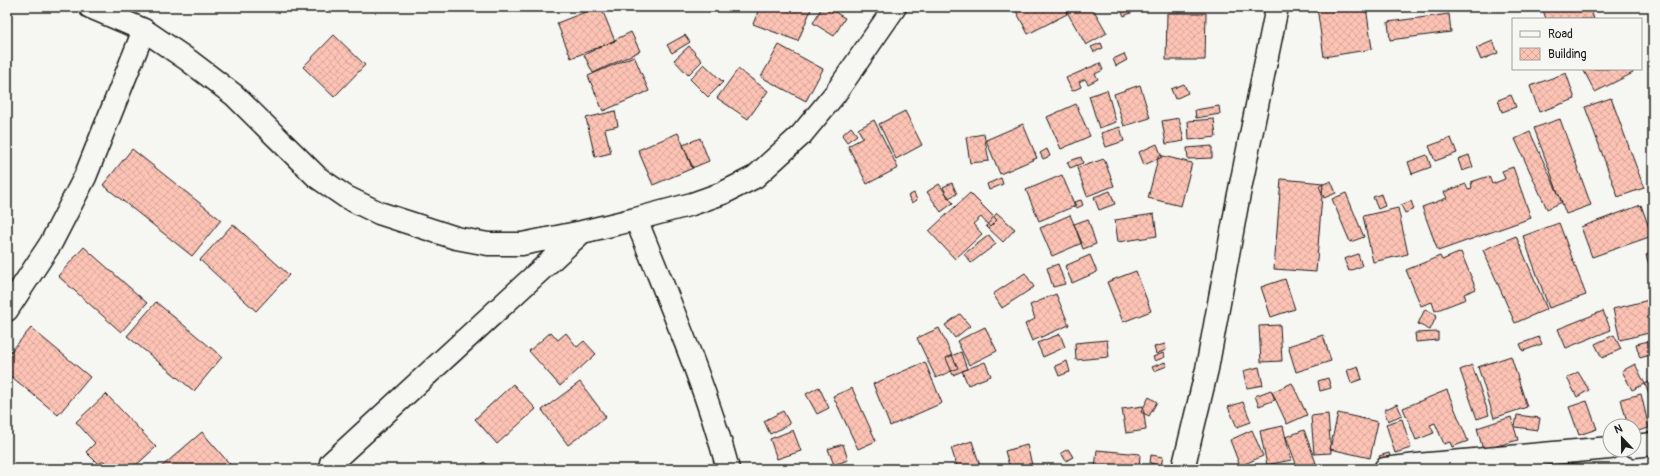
<svg xmlns="http://www.w3.org/2000/svg" width="1660" height="476" viewBox="0 0 1660 476" font-family="Pangolin,sans-serif">
  <style>
    .building { fill: url(#building-cross-hatch); stroke: #1c1c1c }
    .lines { fill: none; stroke-linecap: round; stroke-linejoin: round }
    .minor-casing { stroke: #1c1c1c; stroke-width: 25 }
    .tertiary-casing { stroke: #1c1c1c; stroke-width: 25 }
    .minor { stroke: #f6f6f2; stroke-width: 22 }
    .tertiary { stroke: #f6f6f2; stroke-width: 22 }
  </style>
  <defs>
    <pattern id="building-cross-hatch" width="8" height="8" patternUnits="userSpaceOnUse"><rect width="8" height="8" fill="#fdc3b4"/><path d="M0 0l8 8M0 8l8-8" fill="none" stroke="#d8a79a"/></pattern>
  </defs>
  <rect width="100%" height="100%" fill="#f6f6f2"/>
  <filter id="ink" filterUnits="userSpaceOnUse"><feTurbulence type="fractalNoise" baseFrequency=".025" numOctaves="2"/><feDisplacementMap in="SourceGraphic" scale="8" xChannelSelector="R" yChannelSelector="G"/><feConvolveMatrix kernelMatrix="1 2 1 2 8 2 1 2 1" color-interpolation-filters="sRGB"/></filter>
  <g filter="url(#ink)">
    <!-- building -->
    <path class="building" d="M598,7H601L615,41L571,58L557,23Z
      M760,7H812L798,41L753,24Z
      M822,7H826L845,18L834,36L813,23Z
      M1014,7H1064L1067,14L1028,34Z
      M1064,7H1092L1107,33L1086,45Z
      M1122,7H1131L1133,12L1124,16L1120,8Z
      M1317,7H1366L1372,49L1324,57Z
      M1542,7H1590L1594,19H1546Z
      M1167,13H1206L1205,60H1166Z
      M1449,14L1451,32L1390,40L1388,22Z
      M631,32L640,51L593,73L584,55Z
      M334,35L365,65L334,97L303,67Z
      M685,35L690,42L672,53L667,45Z
      M1493,41L1498,53L1481,60L1476,48Z
      M1101,43L1103,48L1094,52L1091,47Z
      M779,45L823,69L806,101L761,77Z
      M689,46L702,61L688,75L674,60Z
      M1124,54L1127,60L1116,66L1113,59Z
      M634,56L649,91L603,111L588,76Z
      M1100,63L1103,70L1095,74L1098,79L1088,84L1085,79L1079,82L1081,87L1072,91L1066,78Z
      M704,64L723,82L708,97L690,79Z
      M738,69L768,91L748,119L717,98Z
      M1583,69H1632L1633,73L1595,92Z
      M1566,73L1575,99L1539,112L1530,86Z
      M1184,84L1188,93L1175,99L1171,89Z
      M1140,85L1150,118L1124,126L1114,94Z
      M1107,90L1116,122L1099,128L1089,96Z
      M1511,95L1516,107L1502,112L1498,100Z
      M1611,98L1644,188L1618,197L1585,107Z
      M1076,104L1090,136L1061,149L1047,117Z
      M1219,106L1220,114L1196,118L1195,110Z
      M615,111L618,126L605,129L611,153L595,157L586,118Z
      M905,111L922,145L896,159L879,124Z
      M1179,118L1184,141L1166,144L1162,121Z
      M1214,119L1216,137L1189,140L1188,121Z
      M1560,119L1591,205L1566,214L1534,128Z
      M874,120L898,168L867,184L848,146L863,138L858,129Z
      M1023,124L1037,158L1000,174L986,140Z
      M851,127L857,135L847,142L842,135Z
      M1120,127L1124,141L1106,147L1101,133Z
      M1530,132L1562,202L1547,209L1515,139Z
      M678,133L693,168L653,185L638,150Z
      M984,134L989,161L970,163L966,137Z
      M700,138L709,161L692,168L683,145Z
      M1451,138L1457,153L1435,161L1429,146Z
      M1157,144L1162,157L1144,165L1139,152Z
      M1212,146V158L1188,159L1187,148Z
      M132,149L221,220L192,256L103,185Z
      M1047,149L1050,156L1043,159L1040,153Z
      M1159,155L1192,163L1181,206L1148,198Z
      M1427,155L1431,167L1412,174L1408,162Z
      M1469,155L1473,167L1462,171L1458,159Z
      M1081,157L1083,163L1070,168L1067,162Z
      M1104,159L1114,186L1087,196L1077,168Z
      M1513,167L1531,218L1438,251L1422,207L1447,198L1444,192L1466,184L1468,189L1472,188L1471,182L1489,176L1492,184L1505,179L1502,171Z
      M1062,175L1075,206L1039,221L1026,190Z
      M1001,178L1003,184L989,190L987,184Z
      M1281,179L1323,183L1316,272L1274,269Z
      M1331,181L1336,193L1324,198L1319,186Z
      M952,183L957,194L948,198L943,187Z
      M939,184L953,203L941,212L927,192Z
      M1110,191L1115,204L1099,210L1094,197Z
      M914,193L917,200L912,203L908,196Z
      M970,193L997,220L990,227L981,217L973,224L982,234L955,259L929,231Z
      M1346,193L1364,237L1350,242L1332,199Z
      M1381,194L1385,206L1378,209L1373,197Z
      M1081,200L1083,205L1077,208L1074,202Z
      M1411,201L1414,209L1405,213L1401,205Z
      M1641,205L1652,236L1592,257L1581,227Z
      M1398,208L1408,254L1373,262L1363,216Z
      M997,213L1015,229L1003,242L986,226Z
      M1154,214L1157,236L1118,242L1115,220Z
      M1070,215L1082,243L1052,256L1040,228Z
      M1088,219L1096,244L1083,249L1074,224Z
      M1559,223L1586,295L1549,308L1523,236Z
      M233,224L289,275L256,311L200,260Z
      M989,235L996,244L971,263L964,254Z
      M1516,236L1547,309L1515,323L1483,250Z
      M84,247L147,303L121,332L58,276Z
      M1461,252L1476,289L1464,294L1466,299L1435,311L1432,302L1421,306L1406,270L1440,256L1442,260Z
      M1653,252V269L1651,270L1646,255Z
      M1358,254L1362,266L1349,271L1344,259Z
      M1090,255L1097,272L1072,283L1065,266Z
      M1058,264L1065,284L1053,287L1047,268Z
      M1136,271L1151,311L1123,322L1107,282Z
      M1025,273L1034,287L1002,308L993,294Z
      M1285,279L1295,309L1271,317L1261,287Z
      M1056,294L1069,325L1032,341L1025,324L1035,319L1030,305Z
      M1653,299V332L1620,340L1613,309Z
      M156,302L222,357L194,391L127,336Z
      M1425,309L1437,315L1430,330L1418,324Z
      M1603,311L1611,330L1566,348L1558,329Z
      M960,314L970,326L955,338L945,325Z
      M1280,325L1282,361L1261,362L1259,326Z
      M985,327L997,351L969,365L957,341Z
      M31,328L90,377L58,415L7,373V356Z
      M939,328L958,368L936,378L917,338Z
      M551,332L558,340L566,333L577,347L584,341L596,354L560,386L529,351Z
      M1438,332V340L1416,342L1415,333Z
      M1060,334L1065,347L1043,357L1037,343Z
      M1323,335L1331,361L1296,372L1288,346Z
      M1614,335L1621,349L1602,358L1595,344Z
      M1539,337L1542,344L1523,351L1520,344Z
      M1107,340L1109,357L1076,360L1075,343Z
      M1653,340V354L1640,358L1636,344Z
      M1165,344L1166,350L1156,354L1154,347Z
      M961,352L967,369L953,375L946,358Z
      M1163,353L1165,357L1155,361L1153,357Z
      M1511,356L1527,407L1494,418L1478,367Z
      M1067,361L1070,372L1059,376L1055,366Z
      M925,362L942,403L890,426L873,384Z
      M985,362L991,376L968,385L962,371Z
      M1165,362L1167,366L1154,371L1152,367Z
      M1635,364L1645,384L1632,390L1622,371Z
      M1472,365L1489,415L1477,419L1460,370Z
      M1358,366L1362,379L1351,383L1347,370Z
      M1259,367L1263,385L1247,388L1243,371Z
      M1578,372L1589,390L1577,397L1567,378Z
      M1328,378L1331,388L1320,391L1318,381Z
      M1653,380V405L1645,384Z
      M580,382L606,417L568,445L542,410Z
      M1292,383L1307,415L1287,424L1272,392Z
      M513,384L536,409L497,444L475,419Z
      M819,387L829,408L817,414L806,394Z
      M852,388L876,441L858,449L833,396Z
      M1271,390L1275,400L1259,406L1255,396Z
      M1447,390L1468,441L1452,447L1450,442L1444,444L1435,423L1430,425L1434,433L1416,440L1403,408Z
      M106,394L156,447L132,469H112L104,461L98,464L86,452L95,443L76,422Z
      M1641,394L1649,428L1634,432V426H1628L1621,399Z
      M1149,397L1157,402L1149,416L1141,412Z
      M1587,401L1597,429L1579,435L1569,407Z
      M1243,402L1251,422L1237,427L1228,407Z
      M1397,404L1402,415L1388,421L1384,410Z
      M1143,406L1146,430L1126,433L1122,409Z
      M783,411L790,424L770,434L764,421Z
      M1338,413L1378,422L1370,458L1330,449Z
      M1328,414L1331,453L1314,454L1311,416Z
      M1517,415L1540,418L1538,430L1515,427Z
      M1511,417L1518,440L1483,450L1477,428Z
      M1402,419L1411,448L1395,453L1386,424Z
      M1283,426L1291,460L1267,465L1260,431Z
      M793,430L801,451L777,459L770,439Z
      M1252,430L1263,456L1240,466L1230,440Z
      M1304,430L1316,463L1298,469L1286,437Z
      M202,432L234,469H159Z
      M972,441L981,469H958L951,448Z
      M843,444L848,460L834,465L828,449Z
      M1027,445L1033,469H1010L1005,451Z
      M1068,449L1073,457L1066,461L1061,453Z
      M1097,450L1140,454L1139,469H1095Z
      M1389,453L1392,462L1383,466L1379,456Z
      M1151,455L1163,457L1161,466L1150,463Z
      M484,462L491,469H476Z"/>
    <g class="lines">
      <defs>
        <path id="minor" d="M90,7L144,30L188,60L234,95L317,177L346,197L379,213L456,238L488,244H522L582,232L636,219L692,204L723,193L755,177L801,135L835,94L895,7
          M636,219C669,302 705,383 728,469
          M7,310L51,243L85,177L144,30
          M1634,446L1653,444
          M331,463L582,232
          M1385,469L1417,465L1610,448"/>
        <path id="tertiary" d="M1183,469L1207,369L1238,199L1277,7"/>
      </defs>
      <!-- minor casing -->
      <use href="#minor" class="minor-casing"/>
      <!-- tertiary casing -->
      <use href="#tertiary" class="tertiary-casing"/>
      <!-- minor -->
      <use href="#minor" class="minor"/>
      <!-- tertiary -->
      <use href="#tertiary" class="tertiary"/>
    </g>
  </g>
  <!-- margin -->
  <rect width="1660" height="476" fill="none" stroke="#f6f6f2" stroke-width="24"/>
  <rect x="12" y="12" width="1636" height="452" fill="none" stroke="#1c1c1c" stroke-width="1.5" filter="url(#ink)"/>
  <!-- legend -->
  <rect x="1512" y="18" width="130" height="52" fill="#f6f6f2" stroke="#9f9f9c"/>
  <rect x="1520" y="31" width="20" height="6" fill="#f6f6f2" stroke="#9f9f9c"/>
  <text x="1548" y="38" font-size="12" fill="#1c1c1c">Road</text>
  <rect x="1520" y="48" width="20" height="12" fill="url(#building-cross-hatch)" stroke="#9f9f9c"/>
  <text x="1548" y="58" font-size="12" fill="#1c1c1c">Building</text>
  <!-- north arrow -->
  <g transform="translate(1622 438) rotate(338)"><circle r="19" fill="#f6f6f2" stroke="#9f9f9c"/>
  <path d="M0-3L7 15L0 10L-7 15Z" fill="#1c1c1c"/>
  <text y="-6" font-size="11" font-weight="bold" text-anchor="middle" fill="#1c1c1c">N</text>
  </g>
</svg>
